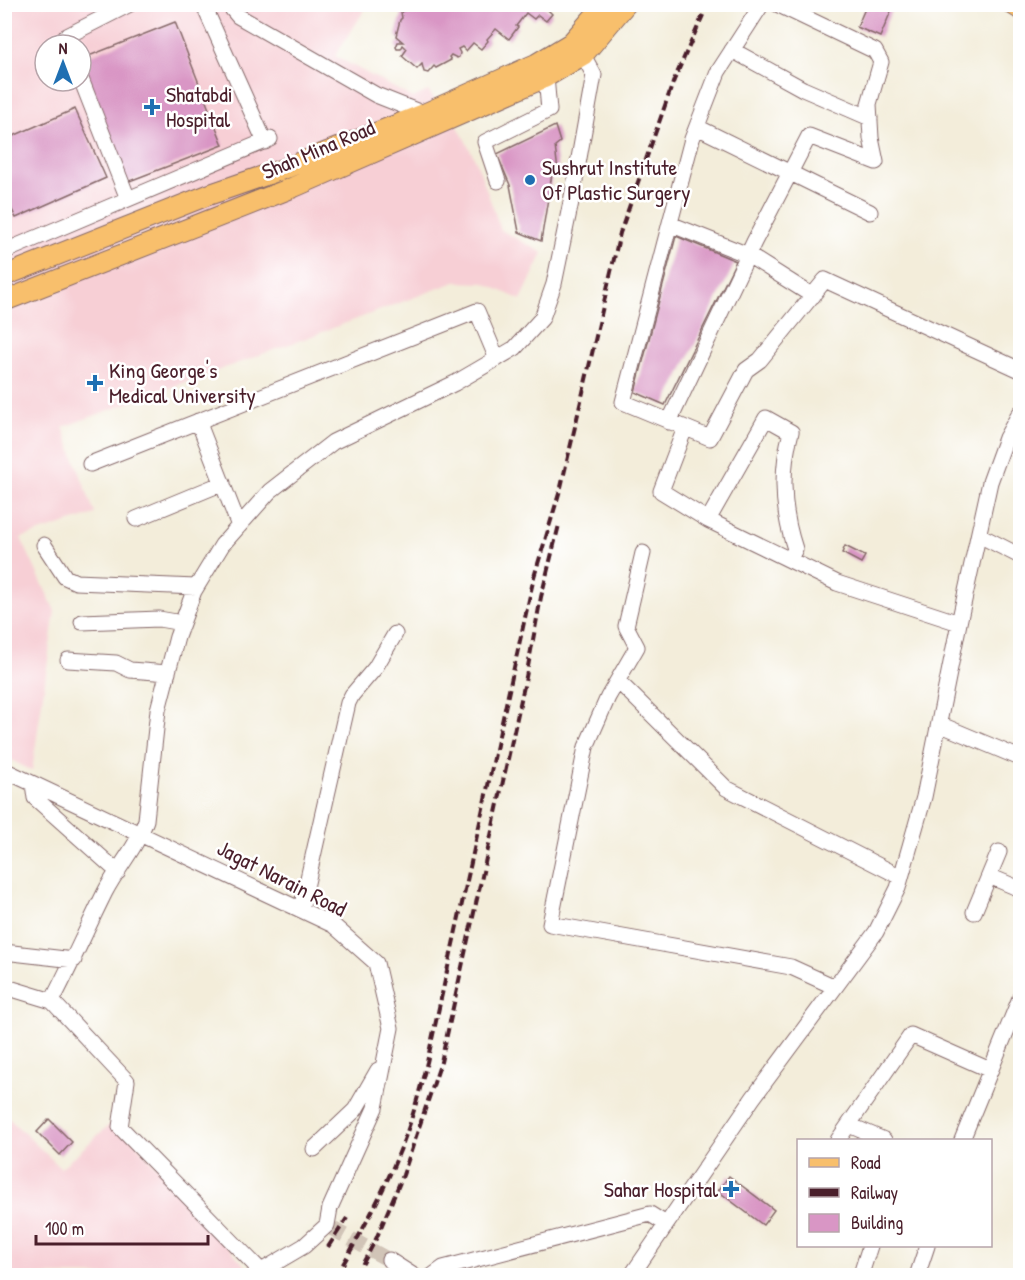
<svg xmlns="http://www.w3.org/2000/svg" width="1025" height="1280" viewBox="0 0 1025 1280" font-family="'Patrick Hand',sans-serif">
  <style>
    .built { fill: #f7cfd5; fill-rule: evenodd }
    .building { fill: #d996c5 }
    .lines { fill: none; stroke-linecap: round; stroke-linejoin: round }
    .minor-tunnel { stroke: #d1c4b7; stroke-width: 15; stroke-dasharray: 15 8; stroke-linecap: butt }
    .minor-casing { stroke: #856768; stroke-width: 17 }
    .major-casing { stroke: #856768; stroke-width: 22 }
    .minor { stroke: #fff; stroke-width: 15 }
    .major { stroke: #f8bf6c; stroke-width: 20 }
    .rail { stroke: #4a1f2b; stroke-width: 4; stroke-dasharray: 9 4.5; stroke-linecap: butt }
    .poi-dot { fill: #1f6fb2; stroke: #fff; stroke-width: 2 }
    .labels { text-anchor: middle; dominant-baseline: central; stroke-width: 5; stroke-linejoin: round; paint-order: stroke }
    .poi-label { font-size: 22px; fill: #4a1f2b; stroke: #fff; text-anchor: start }
    .street-label { font-size: 22px; fill: #4a1f2b; stroke: #fff }
  </style>
  <rect width="100%" height="100%" fill="#fff"/>
  <filter id="ink" filterUnits="userSpaceOnUse"><feTurbulence type="fractalNoise" baseFrequency=".0167" numOctaves="2"/><feDisplacementMap in="SourceGraphic" scale="12" xChannelSelector="R" yChannelSelector="G"/><feConvolveMatrix kernelMatrix="1 2 1 2 8 2 1 2 1" color-interpolation-filters="sRGB"/></filter>
  <filter id="wash" filterUnits="userSpaceOnUse"><feTurbulence type="fractalNoise" baseFrequency=".008" numOctaves="4" result="noise"/><feDisplacementMap in="SourceGraphic" scale="24" xChannelSelector="R" yChannelSelector="G"/><feGaussianBlur stdDeviation="1.35" result="paint"/><feColorMatrix in="noise" values="0 0 0 0 0 0 0 0 0 0 0 0 0 0 0 0 0 1.4 0 .05"/><feComposite in="paint" operator="in"/></filter>
  <g filter="url(#wash)">
    <rect width="100%" height="100%" fill="#f3edda"/>
    <!-- built -->
    <path class="built" d="M4,5H368L335,56L413,98L428,91L460,130L476,161L501,230L543,253L521,300L484,283L455,282L309,337L63,427L95,514L21,538L55,611L32,771L4,756ZM45,45H81V81H45Z
      M4,1114L61,1168L115,1120L248,1269L235,1276L5,1275Z"/>
    <g id="blocks">
      <!-- building -->
      <path class="building" d="M408,4H542L552,14L546,21L538,15L534,19L526,13L516,26L518,27L509,39L496,29L487,39L488,41L481,49L473,43L466,51L462,47L458,49L460,53L459,57L457,58L451,55L449,57L451,60L436,68L434,66L428,73L424,72L422,64L417,69L402,56L407,49L403,45L401,49H397L396,47L398,42H403L396,36L400,20L402,18L401,12L407,9L410,6Z
        M867,4H894L880,37L857,27Z
        M175,22L223,145L127,182L81,64V59Z
        M75,109L106,178L16,218L4,193V140Z
        M555,126L560,142L555,146L558,171L552,174L541,241L519,232L510,185L497,154Z
        M676,236L736,261L665,405L635,392Z
        M845,546L865,556L861,563L842,553Z
        M49,1119L72,1142L60,1155L37,1132Z
        M729,1176L774,1210L763,1225L718,1191Z"/>
    </g>
  </g>
  <g filter="url(#ink)">
    <use href="#blocks" fill-opacity="0" stroke="#856768" stroke-width="1.5"/>
    <g class="lines">
      <!-- minor-tunnel -->
      <path class="minor-tunnel" d="M331,1228L389,1260"/>
      <defs>
        <path id="minor" d="M203,4L265,142
          M228,4L238,16L376,95L424,114L428,119
          M762,4L718,72L692,139L623,402L710,438L746,370L760,360L825,280L1020,370
          M777,4L875,51L881,62L869,104L871,138L876,162
          M68,45L65,37L130,4
          M732,50L803,89L870,118
          M81,79L128,199
          M697,127L870,212
          M498,181L485,142L549,110L546,77
          M670,224L748,255L813,296
          M4,249H10L270,139
          M198,421L239,526
          M669,422L754,242L809,136L876,162
          M685,428L661,491L708,520L766,418L791,432C780,472 782,510 795,549L790,559
          M90,464L477,311L497,359
          M136,519L223,483
          M708,520L837,583L959,623
          M979,535L1020,556
          M44,545L65,577L76,582L196,587
          M643,553L626,626L637,647L608,697L586,747L550,924L791,967L835,987
          M82,622L159,619L182,623
          M68,660L116,663L130,670L168,673
          M618,681L726,788L901,877
          M939,724L1020,758
          M4,770L333,925L376,963L391,1028L375,1108L330,1208L327,1225
          M33,784L35,798L118,872
          M989,876L1020,889
          M301,909L348,703L352,695L375,668L395,634
          M974,912L999,852
          M4,952L74,960
          M4,989L6,987L52,1001L127,1081L120,1127L261,1271
          M52,1001C71,965 87,928 105,892C118,867 137,847 146,820L158,710L177,637L194,591L222,545L270,491L333,442L455,383L515,348L542,318L554,284L572,197L594,75L583,55L575,47
          M849,1125L884,1140
          M838,1140L911,1035L990,1070
          M962,1140L1020,998
          M314,1149L355,1110L378,1070
          M389,1260L414,1276
          M861,1274L870,1246
          M253,1276L304,1246L327,1225
          M432,1276L443,1268L650,1214L666,1224
          M631,1276L753,1098L876,932L898,888L924,797L959,623L990,482L1006,438L1020,413
          M917,1276L927,1246"/>
        <path id="major" d="M1012,4L1020,9
          M4,276L208,195L289,167L424,114L536,64L571,43L605,4
          M4,301L294,187L546,77L583,55L626,4"/>
      </defs>
      <!-- minor casing -->
      <use href="#minor" class="minor-casing"/>
      <!-- major casing -->
      <use href="#major" class="major-casing"/>
      <!-- minor -->
      <use href="#minor" class="minor"/>
      <!-- major -->
      <use href="#major" class="major"/>
      <!-- rail -->
      <path class="rail" d="M328,1247L347,1218
        M336,1276C365,1227 393,1175 411,1120C417,1101 422,1081 427,1062L534,577L561,487L620,233L674,80L708,4
        M356,1276L376,1239L403,1175L441,1062L526,677L541,597L559,525"/>
    </g>
  </g>
  <!-- markers -->
  <g class="poi-dot">
    <path d="M149 98h6v6h6v6h-6v6h-6v-6h-6v-6h6z"/>
    <circle cx="530" cy="180" r="6"/>
    <path d="M92 374h6v6h6v6h-6v6h-6v-6h-6v-6h6z"/>
    <path d="M728 1180h6v6h6v6h-6v6h-6v-6h-6v-6h6z"/>
  </g>
  <g class="labels">
    <!-- poi labels -->
    <g class="poi-label">
      <text x="166" y="94">Shatabdi<tspan x="166" dy="25">Hospital</tspan></text>
      <text x="542" y="167">Sushrut Institute<tspan x="542" dy="25">Of Plastic Surgery</tspan></text>
      <text x="109" y="370">King George's<tspan x="109" dy="25">Medical University</tspan></text>
      <text x="718" y="1189" text-anchor="end">Sahar Hospital</text>
    </g>
    <!-- street labels -->
    <g class="street-label">
      <text transform="translate(318 149) rotate(-23)">Shah Mina Road</text>
      <text transform="translate(282 878) rotate(27)">Jagat Narain Road</text>
    </g>
  </g>
  <!-- margin -->
  <rect width="1025" height="1280" fill="none" stroke="#fff" stroke-width="24"/>
  <!-- legend -->
  <rect x="797" y="1139" width="195" height="108" fill="#ffffff" stroke="#b7a5aa" stroke-width="1.5"/>
  <rect x="809" y="1158" width="30" height="9" fill="#f8bf6c" stroke="#b7a5aa" stroke-width="1.5"/>
  <text x="851" y="1169" font-size="18" fill="#4a1f2b">Road</text>
  <rect x="809" y="1188" width="30" height="9" fill="#4a1f2b" stroke="#b7a5aa" stroke-width="1.5"/>
  <text x="851" y="1199" font-size="18" fill="#4a1f2b">Railway</text>
  <rect x="809" y="1214" width="30" height="18" fill="#d996c5" stroke="#b7a5aa" stroke-width="1.5"/>
  <text x="851" y="1229" font-size="18" fill="#4a1f2b">Building</text>
  <!-- north arrow -->
  <g transform="translate(63 63)"><circle r="28" fill="#ffffff" stroke="#b7a5aa" stroke-width="1.5"/>
  <path d="M0-4.5L10 22L0 15L-10 22Z" fill="#1f6fb2"/>
  <text y="-9" font-size="16" font-weight="bold" text-anchor="middle" fill="#4a1f2b">N</text>
  </g>
  <!-- scale -->
  <path d="M36 1235v9h172v-9" fill="none" stroke="#4a1f2b" stroke-width="3"/>
  <text x="45" y="1235" font-size="18" fill="#4a1f2b" stroke="#ffffff" stroke-width="4.5" paint-order="stroke">100 m</text>
</svg>
